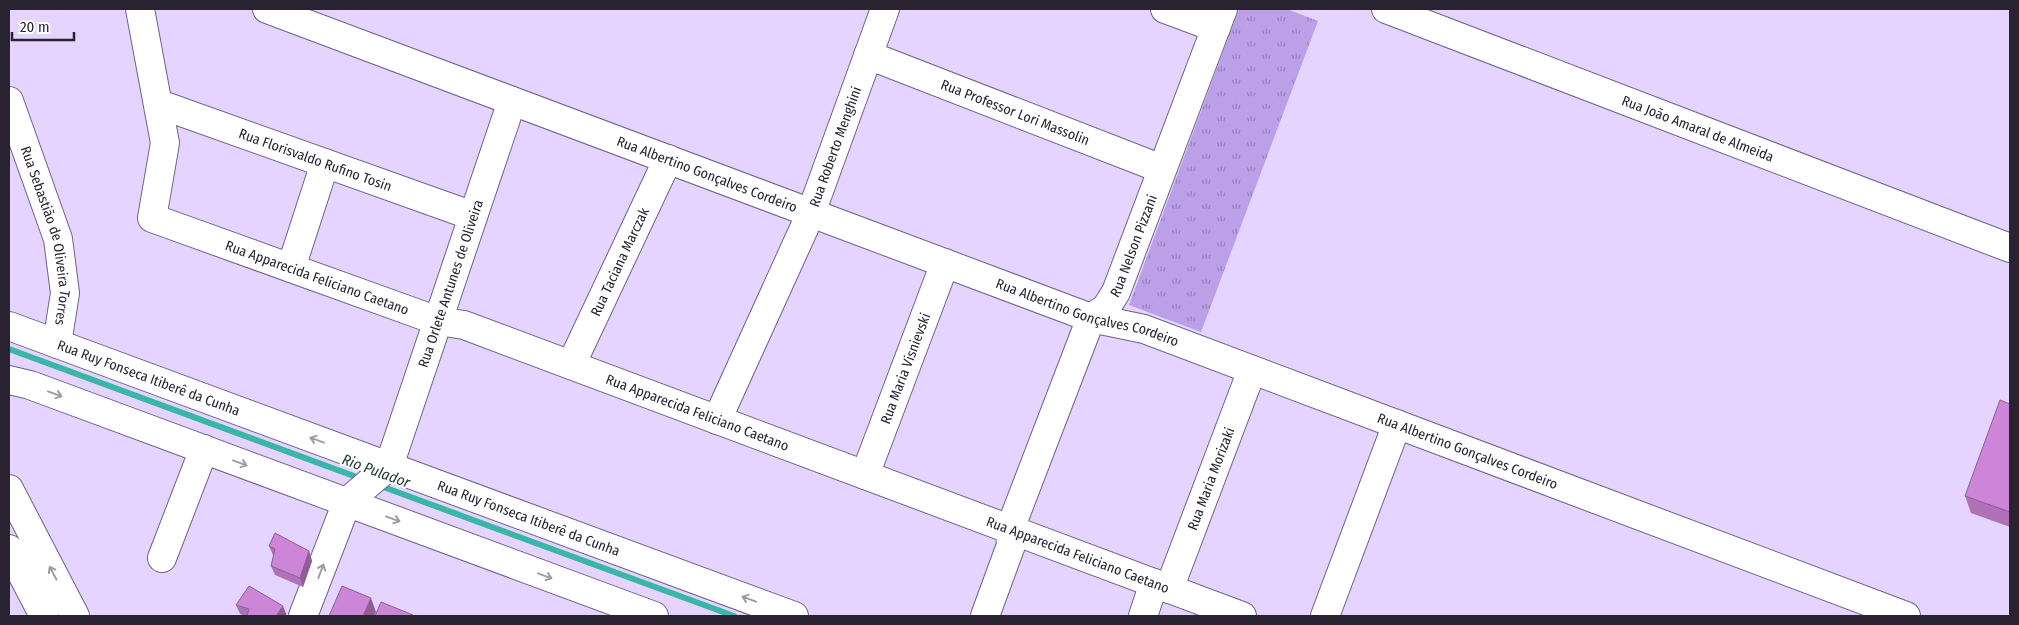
<svg xmlns="http://www.w3.org/2000/svg" width="2019" height="625" viewBox="0 0 2019 625" font-family="'Fira Sans Condensed',sans-serif">
  <style>
    .park { fill: url(#park-tufts) }
    .lines { fill: none; stroke-linecap: round; stroke-linejoin: round }
    .stream { stroke: #39b6a5; stroke-width: 6 }
    .minor-casing { stroke: #706287; stroke-width: 30 }
    .major-casing { stroke: #706287; stroke-width: 30 }
    .minor { stroke: #fff; stroke-width: 28 }
    .major { stroke: #fff; stroke-width: 28 }
    .wall { fill: #af72b9 }
    .shaded-wall { fill: #8f5d96 }
    .building { fill: #cc85d7; stroke: #8f5d96 }
    .oneway { stroke: #9e9ca2 }
    .labels { text-anchor: middle; dominant-baseline: central; stroke-width: 4; stroke-linejoin: round; paint-order: stroke }
    .street-label { font-size: 14px; fill: #282231; stroke: #fefefe }
    .water-label { font-size: 15px; font-style: italic; fill: #203a36; stroke: #fefefe }
  </style>
  <defs>
    <pattern id="park-tufts" width="24" height="20" patternUnits="userSpaceOnUse" patternTransform="scale(1.25)"><rect width="24" height="20" fill="#bb9fe7"/><path d="M3 7l-1-3M5 7V3M7 7l1-3M15 17l-1-3M17 17v-4M19 17l1-3" fill="none" stroke="#9881bc"/></pattern>
  </defs>
  <rect width="100%" height="100%" fill="#e4d4ff"/>
  <!-- park -->
  <path class="park" d="M1239,9H1287L1318,21L1201,332L1129,305Z"/>
  <g class="lines">
    <!-- stream -->
    <path class="stream" d="M9,349L362,479
      M378,485L734,616"/>
    <defs>
      <g id="minor">
        <path id="s1" d="M140,9L165,143L152,218L438,321L464,325L1242,616"/>
        <path id="s2" d="M267,9L1091,318L1144,329L1906,616"/>
        <path d="M1165,9L1216,28"/>
        <path id="s3" d="M1386,9L2010,248"/>
        <path id="s4" d="M868,55L1162,169"/>
        <path id="s5" d="M9,101L58,239L65,293L57,344"/>
        <path id="s6" d="M159,104L473,216"/>
        <path d="M291,268L325,163"/>
        <path id="s7" d="M9,326L794,616"/>
        <path id="s8" d="M571,365L668,159"/>
        <path d="M9,380L30,385L654,616"/>
        <path id="s9" d="M717,420L811,213L885,9"/>
        <path id="s10" d="M865,475L945,263"/>
        <path d="M162,558L204,449"/>
        <path id="s11" d="M1169,589L1252,370"/>
        <path id="s12" d="M303,616L347,502L389,466L512,101"/>
        <path id="s13" d="M985,616L1011,545L1010,529L1091,318L1106,308L1116,292L1223,9"/>
        <path d="M1143,616L1154,583"/>
        <path d="M1325,616L1397,424"/>
      </g>
      <path id="major" d="M9,489L75,616
        M9,549L44,616"/>
    </defs>
    <!-- minor casing -->
    <use href="#minor" class="minor-casing"/>
    <!-- major casing -->
    <use href="#major" class="major-casing"/>
    <!-- minor -->
    <use href="#minor" class="minor"/>
    <!-- major -->
    <use href="#major" class="major"/>
  </g>
  <!-- wall -->
  <path class="wall" d="M2010,404V527L1971,513L1965,496Z
    M269,546L309,551L312,561L303,587L275,575L271,566L274,556L273,555Z
    M236,605L287,616H245L240,614Z"/>
  <!-- shaded-wall -->
  <path class="shaded-wall" d="M309,551L312,561L303,587L300,578Z
    M371,598L376,612L374,616H363Z
    M283,606L287,616H276Z"/>
  <!-- building -->
  <path class="building" d="M2000,400L2010,404V512L1965,496Z
    M275,533L309,551L300,578L271,566L275,549L269,546Z
    M249,586L283,606L276,616H247L249,609L236,605Z
    M342,586L371,598L363,616H329Z
    M381,602L413,615L412,616H375Z"/>
  <!-- one-way arrows -->
  <defs><path id="oneway-shaft" d="M-6 0H5M1.5-3L5.5 0L1.5 3" fill="none" stroke-width="1.6" stroke-linecap="round" stroke-linejoin="round" transform="scale(1.25)"/></defs>
  <g class="oneway">
    <use href="#oneway-shaft" transform="translate(55 394) rotate(20)"/>
    <use href="#oneway-shaft" transform="translate(317 440) rotate(-160)"/>
    <use href="#oneway-shaft" transform="translate(240 463) rotate(20)"/>
    <use href="#oneway-shaft" transform="translate(393 519) rotate(20)"/>
    <use href="#oneway-shaft" transform="translate(321 571) rotate(-69)"/>
    <use href="#oneway-shaft" transform="translate(53 573) rotate(-118)"/>
    <use href="#oneway-shaft" transform="translate(545 576) rotate(20)"/>
    <use href="#oneway-shaft" transform="translate(749 599) rotate(-160)"/>
  </g>
  <g class="labels">
    <!-- street labels -->
    <g class="street-label">
      <text stroke="none"><textPath href="#s4" startOffset="158">Rua Professor Lori Massolin</textPath></text>
      <text stroke="none"><textPath href="#s3" startOffset="334">Rua João Amaral de Almeida</textPath></text>
      <text stroke="none"><textPath href="#s9" startOffset="298">Rua Roberto Menghini</textPath></text>
      <text stroke="none"><textPath href="#s6" startOffset="166">Rua Florisvaldo Rufino Tosin</textPath></text>
      <text stroke="none"><textPath href="#s2" startOffset="470">Rua Albertino Gonçalves Cordeiro</textPath></text>
      <text stroke="none"><textPath href="#s5" startOffset="141">Rua Sebastião de Oliveira Torres</textPath></text>
      <text stroke="none"><textPath href="#s13" startOffset="404">Rua Nelson Pizzani</textPath></text>
      <text stroke="none"><textPath href="#s8" startOffset="114">Rua Taciana Marczak</textPath></text>
      <text stroke="none"><textPath href="#s1" startOffset="388">Rua Apparecida Feliciano Caetano</textPath></text>
      <text stroke="none"><textPath href="#s12" startOffset="370">Rua Orlete Antunes de Oliveira</textPath></text>
      <text stroke="none"><textPath href="#s2" startOffset="875">Rua Albertino Gonçalves Cordeiro</textPath></text>
      <text stroke="none"><textPath href="#s10" startOffset="114">Rua Maria Visnievski</textPath></text>
      <text stroke="none"><textPath href="#s7" startOffset="149">Rua Ruy Fonseca Itiberê da Cunha</textPath></text>
      <text stroke="none"><textPath href="#s1" startOffset="792">Rua Apparecida Feliciano Caetano</textPath></text>
      <text stroke="none"><textPath href="#s2" startOffset="1280">Rua Albertino Gonçalves Cordeiro</textPath></text>
      <text stroke="none"><textPath href="#s11" startOffset="118">Rua Maria Morizaki</textPath></text>
      <text stroke="none"><textPath href="#s7" startOffset="554">Rua Ruy Fonseca Itiberê da Cunha</textPath></text>
      <text stroke="none"><textPath href="#s1" startOffset="1198">Rua Apparecida Feliciano Caetano</textPath></text>
    </g>
    <!-- water labels -->
    <g class="water-label">
      <text transform="translate(376 471) rotate(20)">Rio Pulador</text>
    </g>
  </g>
  <!-- border -->
  <rect width="2019" height="625" fill="none" stroke="#282231" stroke-width="20"/>
  <!-- scale -->
  <path d="M12 32v8h62v-8" fill="none" stroke="#282231" stroke-width="2.5"/>
  <text x="20" y="32" font-size="15" fill="#282231" stroke="#fefefe" stroke-width="4" paint-order="stroke">20 m</text>
</svg>
